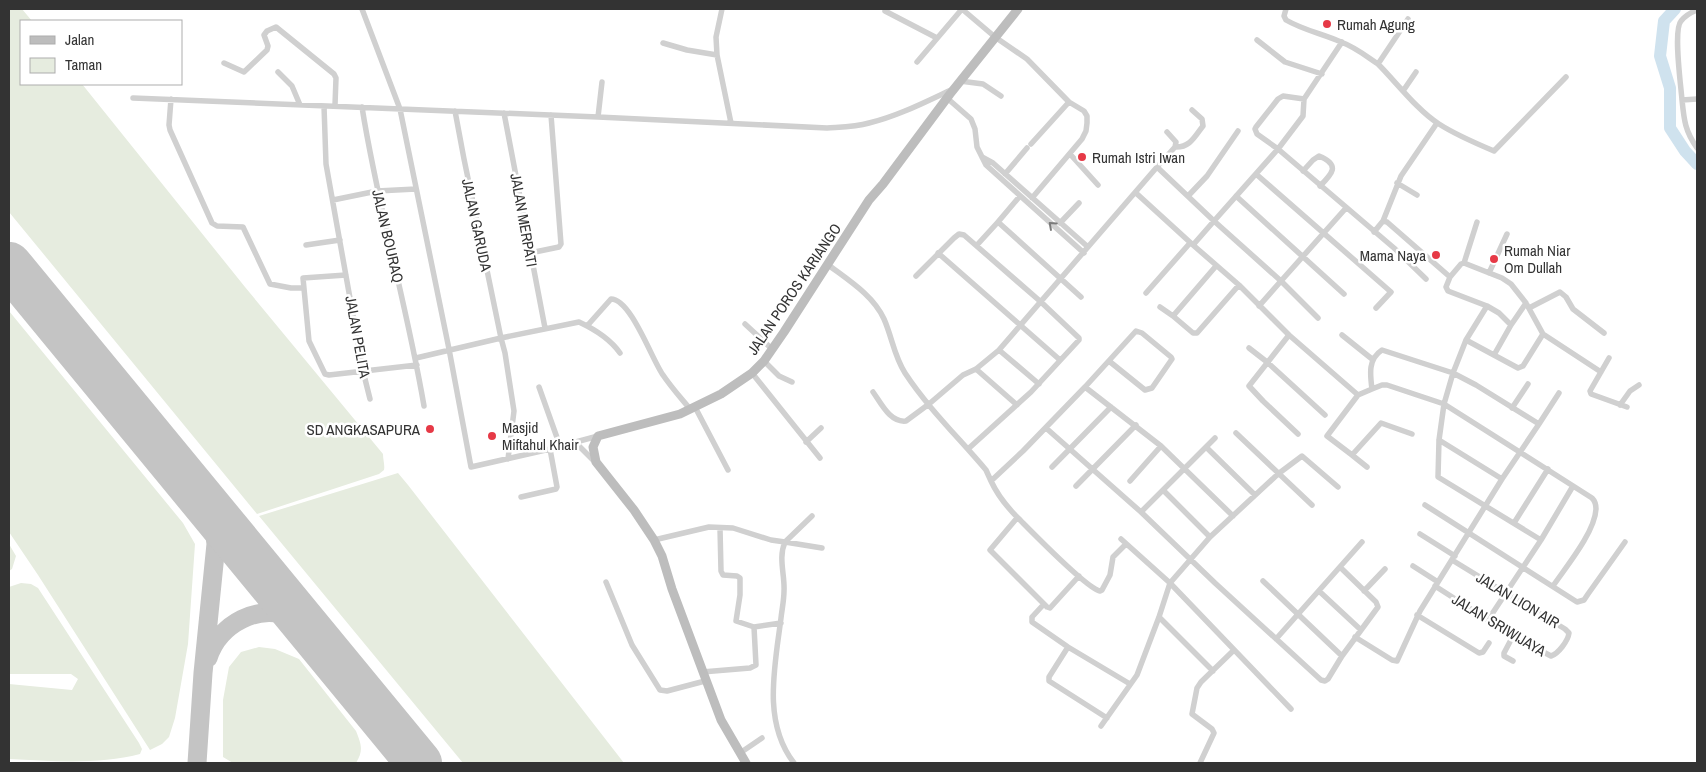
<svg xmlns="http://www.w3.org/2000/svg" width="1706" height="772" viewBox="0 0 1706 772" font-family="'Archivo Narrow',sans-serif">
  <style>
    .green { fill: #e6ecdf }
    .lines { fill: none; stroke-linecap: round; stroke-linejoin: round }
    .river { stroke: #cfe2ee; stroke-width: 12 }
    .taxiway { stroke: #c4c4c4; stroke-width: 19 }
    .runway { stroke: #c4c4c4; stroke-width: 46 }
    .minor { stroke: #d0d0d0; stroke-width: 5.5 }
    .secondary { stroke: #bdbdbd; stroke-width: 9 }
    .oneway { stroke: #7a7a7a }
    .poi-dot { fill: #e63946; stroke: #fff; stroke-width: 2 }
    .labels { text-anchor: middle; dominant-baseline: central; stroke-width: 5; stroke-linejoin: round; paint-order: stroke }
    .poi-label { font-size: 15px; fill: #333; stroke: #fff; text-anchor: start }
    .street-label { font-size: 15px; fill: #333; stroke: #fff }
  </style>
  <rect width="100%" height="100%" fill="#fff"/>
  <!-- green -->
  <path class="green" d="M9,9H22L32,21H21V84H82L245,287L383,454C383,460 385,465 384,470L379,474L257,514L9,212Z
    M9,311L183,523L195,544L188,644L175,718L169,737L162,744L150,750L38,575L9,532Z
    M398,473L408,485L624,763H463L259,516Z
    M9,544L16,556L12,569L9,571Z
    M21,583L31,584L38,588L139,743L142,749L140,754C99,765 51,761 9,759V684L72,690L78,679L71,674H9V587Z
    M259,647L275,649L299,659L356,731C361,744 364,750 356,763H233L223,757V700L229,667L241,652Z"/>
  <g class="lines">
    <!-- river -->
    <path class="river" d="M1675,9L1664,21L1660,56L1670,88V128L1685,151L1697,164"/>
    <!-- taxiway -->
    <path class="taxiway" d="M9,273L19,277
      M208,658C219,624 259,602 293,618C298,621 304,626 309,629
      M197,763L203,673L216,544L212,512
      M399,763L402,743"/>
    <!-- runway -->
    <path class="runway" d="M9,265L419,763"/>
    <!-- minor -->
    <path class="minor" d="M362,9L400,109L449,349L471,467L550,449L598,436
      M722,9L716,37L717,55L731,123
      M962,9L995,37L1027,59L1069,102L1084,111L1087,116V123L1086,131L1082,139L1032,198
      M1286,9L1284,16L1286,20C1303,30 1323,34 1341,42C1355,47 1366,56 1378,64L1408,19
      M1697,10C1692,12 1685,16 1681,21C1673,30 1681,86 1682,100L1697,99
      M885,11L937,38
      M1257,40L1285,62L1322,74
      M663,43L687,50L717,55
      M917,62L962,9
      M224,63L244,72L267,50L268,46L264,35L267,31L276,27L334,74L336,78L335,105
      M1378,64C1396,82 1418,111 1439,124C1456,135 1475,143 1494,151L1566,77
      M278,72L292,86L300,105
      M960,81L983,84L1001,96
      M1403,91L1416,72
      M133,98L598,117L827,128C841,127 855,127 869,123C898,116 925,102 953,89
      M947,98L971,119L975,129L977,147L986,165L1084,253
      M171,99L169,125L170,130L212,223L217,226L243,227L270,284L291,288H304
      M1304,99L1283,96L1278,99L1256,127L1255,129L1257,134L1278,149L1394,248L1426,279
      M1682,100C1684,120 1685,131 1697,148
      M324,106L326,164L363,371L370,399
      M362,107C378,208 407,306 424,406
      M1192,110L1202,119L1203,126C1195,136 1190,148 1175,147L1157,167L1214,221L1278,149L1300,120L1303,116L1304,99L1342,42
      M504,113L545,328
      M598,117L602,82
      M1167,132L1176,142L1175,147
      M1031,144L1069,102
      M1070,154L1098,185
      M982,157L993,163L1088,247
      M1303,171L1313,160L1319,156C1341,165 1332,174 1320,186
      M1005,174L1027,148
      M1256,174L1391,292L1376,308
      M1397,183L1417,195
      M1136,193L1193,245L1214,221L1281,281L1259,306
      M1189,195L1207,176L1238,131
      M1020,196L998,222L1081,297
      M1236,196L1344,294
      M333,200L377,191L416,189
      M1383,221L1401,176L1437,123
      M1060,223L1079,203
      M1374,232L1383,221L1387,222L1450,277L1461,264L1464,263L1502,278L1511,284L1526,303L1511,325L1499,313L1487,306
      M306,245L340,240
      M977,245L998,222
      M1193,245L1239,285L1289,335L1249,386L1263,401L1298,434
      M530,253L559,247L561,244L551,115
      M938,253L1060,360
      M1464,263L1477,222
      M827,264C848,280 873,295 884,319C892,337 894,356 905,373C928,408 959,438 986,470L991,481L1023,451L1085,387L1136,331L1142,333L1171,357L1172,359L1152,388L1145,390L1109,361
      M1216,266L1173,316L1193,333H1197L1239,285
      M1489,273L1507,234
      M346,275L303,278L309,341L325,374L329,375L417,365
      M916,276L954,238L959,234L964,235L1041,302L1079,338V340L1031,392L968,449
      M1450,277L1446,287L1448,291L1487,306L1466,340L1518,368L1523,366L1543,334
      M1146,293L1190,243
      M1526,303L1543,334L1601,372
      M1160,307L1173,316
      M1529,308L1560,292L1566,297L1573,309L1604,333
      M1318,318L1281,281L1346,208
      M745,324L772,349
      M587,326L611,299C631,299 652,360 663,375C671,387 681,398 690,409
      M1289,335L1358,395L1372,389C1370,374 1368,359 1382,350L1453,373L1476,385L1539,424L1559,393
      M1342,335L1372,359
      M1249,348L1267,362L1325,415
      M999,350L1039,384
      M1494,355L1511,325
      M416,358L501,338L464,159L455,111
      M1609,358L1590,391L1591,394L1627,407
      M764,361L779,376L792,382
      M976,369L1017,405
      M752,373L820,458
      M539,387L560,446
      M1085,387L1161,446L1233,516
      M1372,389L1382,385H1387L1444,404L1453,373L1466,340
      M873,392C881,403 890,423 906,421L929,404L963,375L976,369L999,350L1157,167
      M1358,395L1327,436L1352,455L1381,423L1412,434
      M1620,405L1630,391L1639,385
      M695,407L728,470
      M1512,408L1528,384
      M1046,428L1141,512L1215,583L1321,680L1325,681L1328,679L1342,656L1378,607L1376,602L1341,568
      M1236,433L1312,505
      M1439,440L1502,479
      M575,442L595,462
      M806,442L821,428
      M1206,447L1215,438
      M1352,455L1367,467
      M508,459L514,411L505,353L501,338L579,322C594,329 611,340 620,353
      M1052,467L1111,407
      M991,481C997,494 1008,508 1018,518C1031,531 1087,589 1100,591L1102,590L1110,575L1113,557L1126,544
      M1130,481L1161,446
      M1076,486L1136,425
      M1163,490L1210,537
      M521,497L556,489L557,487L550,449
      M1425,505L1577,602L1584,600L1588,594L1625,542
      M1141,512L1206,447L1255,495
      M812,516L785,542L822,548
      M1017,518L990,550L1047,607L1050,608L1079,576
      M1514,523L1548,469
      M720,528L721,571L723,575L737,576L740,578V595L736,621L754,627
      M1420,534L1455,556
      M1121,539L1170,583L1291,709
      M654,540L709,527L733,528L771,540L785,542C778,558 785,575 784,591C784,600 782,609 781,618C775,666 762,722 794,763
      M1541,540L1438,477L1439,440L1444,404L1592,498C1595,501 1596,504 1596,509C1595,532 1566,567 1553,586
      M1413,566L1438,582
      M1263,581L1342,656
      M606,582L632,645L660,690L667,691L705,681
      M1435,586L1513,636L1551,656C1558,654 1568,641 1569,633L1565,629L1452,560
      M1319,591L1361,630
      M1364,591L1385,569
      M1044,604L1032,617V622L1068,647L1130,684
      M1417,615L1479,653L1483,652L1489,643
      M1159,617L1213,671
      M1488,620L1541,540L1573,486
      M1513,636L1504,653V656L1513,661
      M1355,637L1392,660L1397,661L1420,611L1502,479L1539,424
      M1276,639L1362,542
      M1068,647L1049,677V681L1107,718
      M702,672L750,668L756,665L754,627L781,623
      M1101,726L1137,675L1159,617L1170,583L1210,537L1278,474L1302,456L1338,487
      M740,753L762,738
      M1200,763L1214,733L1212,729L1192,714L1197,688L1201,682L1234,650"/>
    <!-- secondary -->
    <path class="secondary" d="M746,763L721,720L672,589L662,556L654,540L634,510L596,462L593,447L598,436L680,414L721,394L752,373L764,361L784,332L869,200L883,184L950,94L1018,9"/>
  </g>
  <!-- one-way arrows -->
  <defs><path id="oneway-chevron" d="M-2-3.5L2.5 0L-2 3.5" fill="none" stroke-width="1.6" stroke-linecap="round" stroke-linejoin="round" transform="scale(1.25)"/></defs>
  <use class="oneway" href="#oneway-chevron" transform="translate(1052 225) rotate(-138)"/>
  <!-- markers -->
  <g class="poi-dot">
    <circle cx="1327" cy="24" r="5"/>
    <circle cx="1082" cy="157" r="5"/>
    <circle cx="1436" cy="255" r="5"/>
    <circle cx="1494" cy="259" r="5"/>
    <circle cx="430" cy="429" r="5"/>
    <circle cx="492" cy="436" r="5"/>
  </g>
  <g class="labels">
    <!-- poi labels -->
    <g class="poi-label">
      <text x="1337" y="24">Rumah Agung</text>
      <text x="1092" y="157">Rumah Istri Iwan</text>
      <text x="1504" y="250">Rumah Niar<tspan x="1504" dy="17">Om Dullah</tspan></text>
      <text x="1426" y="255" text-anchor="end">Mama Naya</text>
      <text x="502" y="427">Masjid<tspan x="502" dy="17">Miftahul Khair</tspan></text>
      <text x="420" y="429" text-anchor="end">SD ANGKASAPURA</text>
    </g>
    <!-- street labels -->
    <g class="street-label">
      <text transform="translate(524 220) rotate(80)">JALAN MERPATI</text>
      <text transform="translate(477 225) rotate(78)">JALAN GARUDA</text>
      <text transform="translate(388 236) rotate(77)">JALAN BOURAQ</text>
      <text transform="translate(794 289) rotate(-56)">JALAN POROS KARIANGO</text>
      <text transform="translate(358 337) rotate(80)">JALAN PELITA</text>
      <text transform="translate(1518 600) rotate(31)">JALAN LION AIR</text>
      <text transform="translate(1499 625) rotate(31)">JALAN SRIWIJAYA</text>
    </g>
  </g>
  <!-- border -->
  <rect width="1706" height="772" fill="none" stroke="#333333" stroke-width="20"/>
  <!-- legend -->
  <rect x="20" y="20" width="162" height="65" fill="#ffffff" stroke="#adadad"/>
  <rect x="30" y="36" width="25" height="8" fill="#bdbdbd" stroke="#adadad"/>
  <text x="65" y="45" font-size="15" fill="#333333">Jalan</text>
  <rect x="30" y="58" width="25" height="15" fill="#e6ecdf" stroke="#adadad"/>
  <text x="65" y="70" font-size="15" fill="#333333">Taman</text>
</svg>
